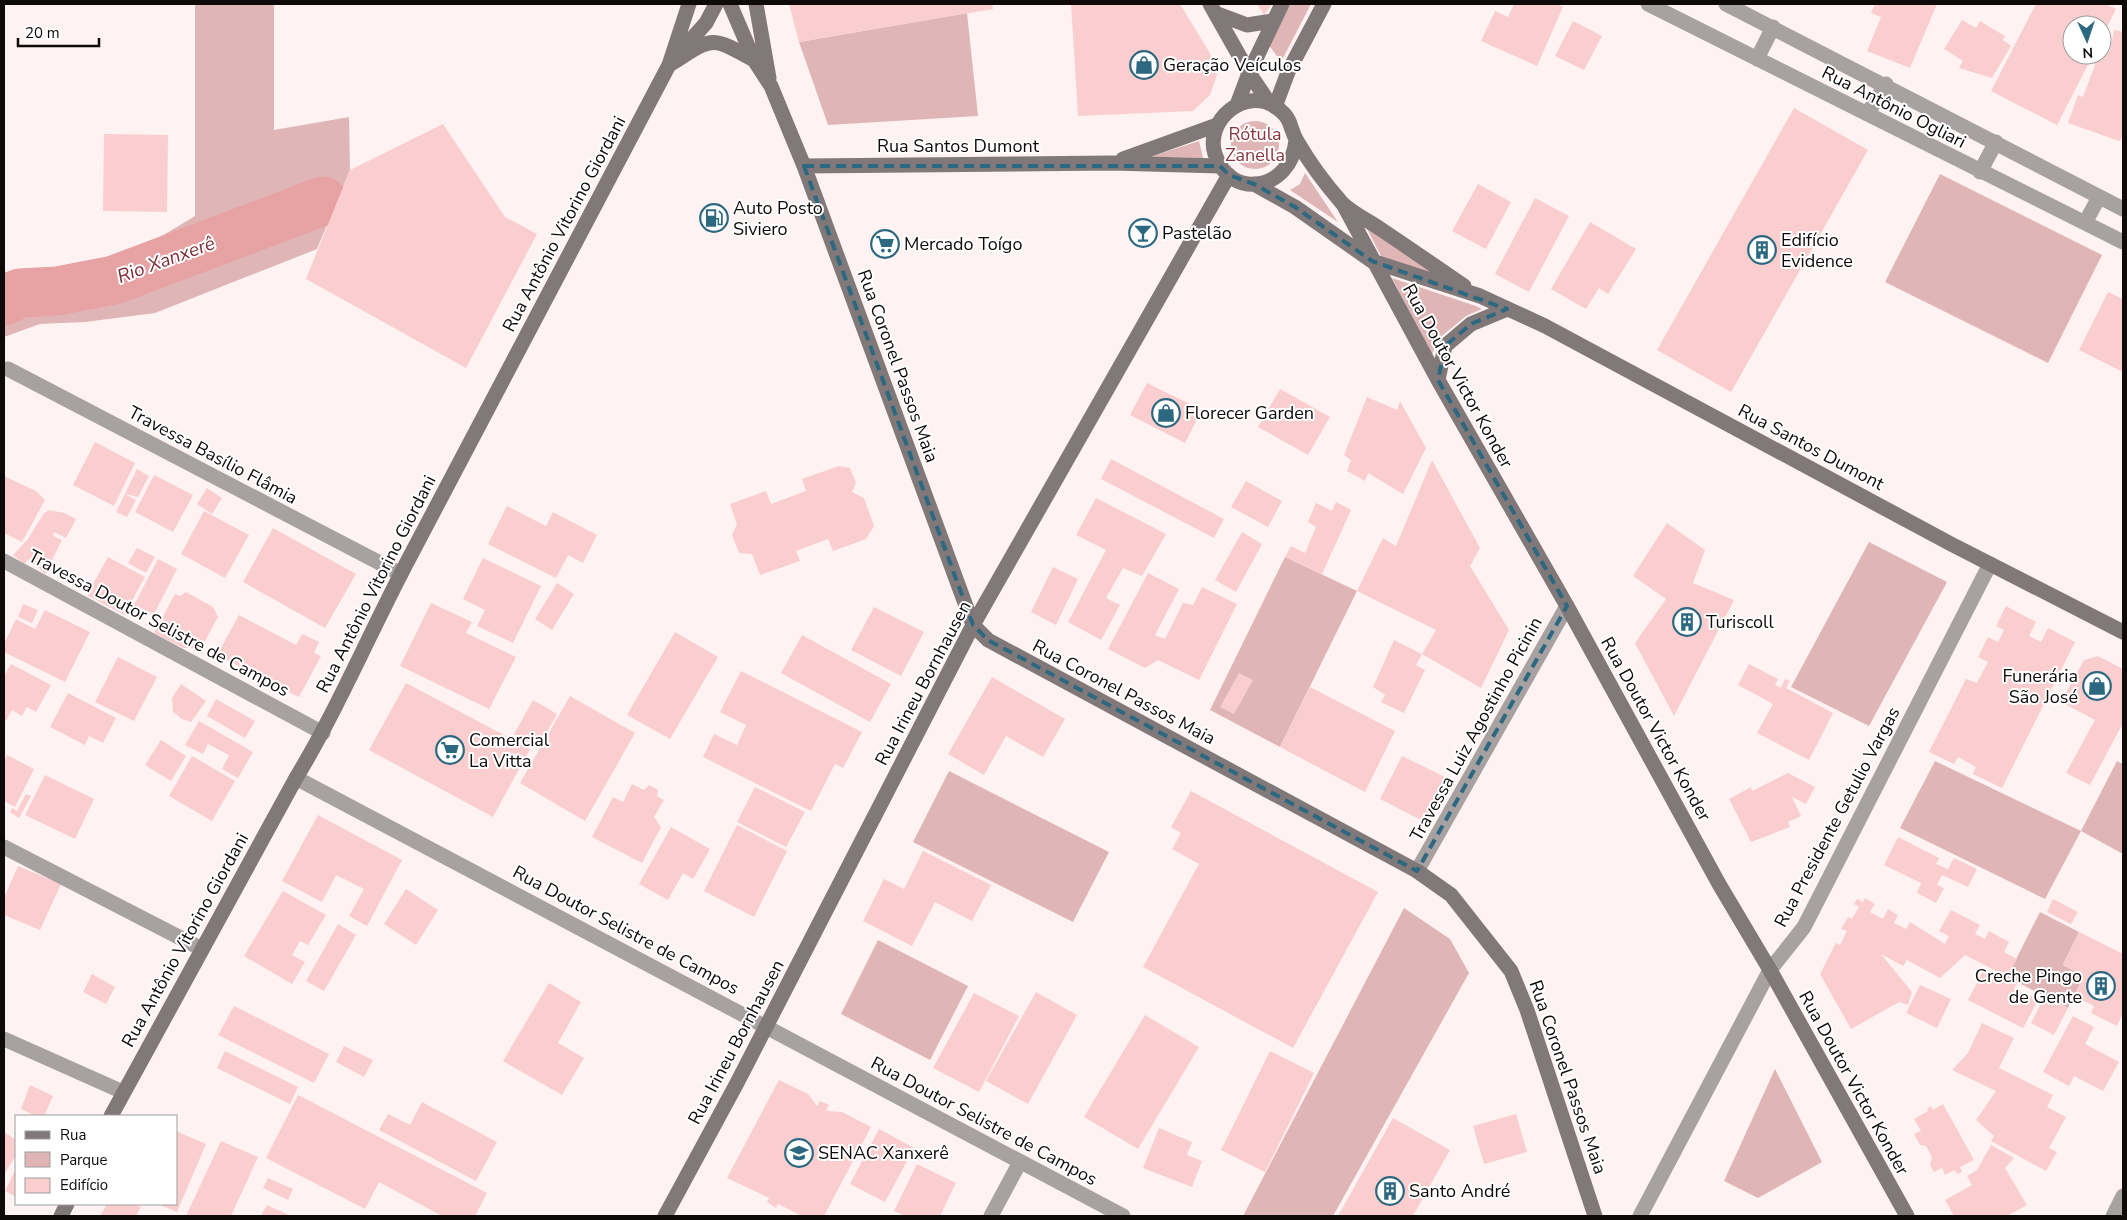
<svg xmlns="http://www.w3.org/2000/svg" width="2127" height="1220" viewBox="0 0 2127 1220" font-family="'Nunito Sans',sans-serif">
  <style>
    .green { fill: #e0b5b6 }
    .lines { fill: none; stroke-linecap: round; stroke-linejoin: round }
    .river { stroke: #e7a2a4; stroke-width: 49 }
    .building { fill: #facecf }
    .street { stroke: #a7a1a1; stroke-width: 15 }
    .secondary { stroke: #817979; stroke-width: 15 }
    .marked { fill: none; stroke: #2c6880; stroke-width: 4; stroke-dasharray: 10 6; stroke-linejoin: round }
    .labels { text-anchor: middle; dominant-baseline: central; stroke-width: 4; stroke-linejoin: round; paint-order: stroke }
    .poi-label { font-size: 18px; fill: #0e0a0a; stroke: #fff; text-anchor: start }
    .street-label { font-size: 18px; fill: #0e0a0a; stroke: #fff }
    .park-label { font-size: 18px; fill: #89363e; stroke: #fff }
    .water-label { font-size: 19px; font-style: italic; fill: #7e2c35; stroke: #fff }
  </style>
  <rect width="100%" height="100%" fill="#fff2f2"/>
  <!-- green -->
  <path class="green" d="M195,4H274V130L349,117L350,170L317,249L155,313L85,322L40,324L4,337V272L109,268L195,216Z
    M1289,4H1311L1281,62L1269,45Z
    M967,13L978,116L828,125L799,42Z
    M1231 145a24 24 0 1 1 48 0a24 24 0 1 1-48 0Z
    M1199,141L1203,158L1150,157Z
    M1305,173L1338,222L1290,190L1300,184Z
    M1940,174L2102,255L2048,363L1885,282Z
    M1365,225L1446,279L1382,258Z
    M1392,278L1476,306L1482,309L1466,316L1437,340L1432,355Z
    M1869,542L1947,582L1869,726L1791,687Z
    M1285,557L1357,591L1280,747L1210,710Z
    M1935,761L2081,831L2117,761L2123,764V854L2081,831L2045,899L1900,828Z
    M949,771L1109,852L1073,922L913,842Z
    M1404,908L1450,939L1469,973L1333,1216H1243Z
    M2040,912L2079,932L2063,965L2084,976L2068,1008L2007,977Z
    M878,940L968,986L930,1060L841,1014Z
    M1775,1069L1822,1162L1758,1198L1724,1181Z"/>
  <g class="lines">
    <!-- river -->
    <path class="river" d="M4,301L20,293L57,291L114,280L323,201"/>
  </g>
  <!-- building -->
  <path class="building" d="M789,4H992L993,9L799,42Z
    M1071,4H1180L1211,55L1217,75L1210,95L1193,111L1078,116Z
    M1257,4H1272L1264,15Z
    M1514,4H1557L1563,7L1537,66L1481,41L1495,11L1508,17Z
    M1875,4H1937L1910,68L1867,51L1881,17L1871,13Z
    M2036,4H2106L2116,9L2102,37V25H2072V55H2093L2057,125L1991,91Z
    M1962,20L1976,28L1980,21L2005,36L2003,40L2011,46L1992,78L1959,68L1963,61L1944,49Z
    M1573,21L1602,36L1584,70L1555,56Z
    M2114,30L2123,32V137L2119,141L2068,123L2078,95L2083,97L2095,65L2093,58L2095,55H2102V49L2110,51Z
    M1794,108L1868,150L1731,392L1657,350Z
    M443,124L505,217L537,234L466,368L306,279L350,170Z
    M104,134L168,135L167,212L103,211Z
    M1478,184L1511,202L1486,249L1452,231Z
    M1535,198L1569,216L1529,292L1495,274Z
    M1590,222L1636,249L1608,294L1599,288L1586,309L1551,289Z
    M2108,292L2123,299V372L2079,350Z
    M1147,383L1202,410L1185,443L1130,415Z
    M1280,389L1330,417L1308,455L1258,427Z
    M1367,397L1397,410L1400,401L1426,448L1403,494L1368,473L1365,481L1347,471L1351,460L1344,455Z
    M95,442L135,463L114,506L73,485Z
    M1111,459L1224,519L1214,538L1101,479Z
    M1432,460L1480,548L1470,566L1509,630L1481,688L1422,654L1436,630L1357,591L1383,538L1396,546Z
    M839,466L850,468L856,483L852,492L864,498L874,526L866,539L833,551L828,539L796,551L800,561L760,575L752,554L739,553L732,535L737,524L730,504L766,491L771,504L806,491L802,479Z
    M137,469L149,476L138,497L125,494L136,500L127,517L116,512Z
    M154,475L193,495L173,532L135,512Z
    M4,476L36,491L45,500L22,542L4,533Z
    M1246,481L1282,501L1268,527L1231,507Z
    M207,488L222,498L212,514L197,504Z
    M1096,498L1166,534L1142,576L1123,568L1106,598L1120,605L1101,640L1068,622L1106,550L1076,535Z
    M1336,502L1351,510L1322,574L1285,557L1291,546L1305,553L1316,527L1308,522L1316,503L1332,511Z
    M507,506L546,526L553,512L597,535L583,563L568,555L556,578L488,544Z
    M49,510L64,513L76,519L66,538L54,532L53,536L62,540L45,574L29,559L24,564L13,555L28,539L44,513Z
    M204,511L249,535L225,578L181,554Z
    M1667,523L1705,550L1693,583L1734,600L1674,716L1635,643L1666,599L1633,576Z
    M273,528L356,574L325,628L243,582Z
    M1242,532L1262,544L1236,592L1215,580Z
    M137,548L155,557L146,573L128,563Z
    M108,557L145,577L124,615L87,595Z
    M483,558L541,586L513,643L477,626L485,610L463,599Z
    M158,559L177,569L154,614L134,605Z
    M1053,567L1078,579L1056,625L1031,612Z
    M1148,573L1179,589L1155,635L1165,639L1183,603L1193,605L1202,587L1237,604L1199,680L1158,660L1145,668L1108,649Z
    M557,583L574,594L552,630L535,619Z
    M186,592L213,607L218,617L201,648H183L154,633L175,594L180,596Z
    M431,603L472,622L466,633L516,657L489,709L400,666Z
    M23,604L38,610L32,623L18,617Z
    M2006,606L2036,622L2029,636L2041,642L2048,628L2075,642L2002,788L1973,774L1976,767L1958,757L1954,764L1929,752L1966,679L1977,683L1988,662L1978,657L1988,637L1998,642L2004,630L1996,626Z
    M874,607L924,632L901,676L851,650Z
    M45,610L90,632L65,682L4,652V644L16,619L35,629Z
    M239,615L296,645L302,634L319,642L314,653L321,656L299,697L217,655Z
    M675,632L718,657L670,739L627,715Z
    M802,635L891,684L870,722L781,673Z
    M1394,640L1422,654L1416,665L1425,670L1404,713L1381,702L1385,695L1373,687Z
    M2098,656L2123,669V723L2090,785L2066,773L2095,720L2061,702L2084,660Z
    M118,657L157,677L134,721L95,702Z
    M11,664L51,685L36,712L27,707L22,716L12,710L6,721L4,719V676Z
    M1749,664L1778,679L1775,685L1781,688L1785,679L1790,681L1786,688L1833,713L1809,760L1757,733L1773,704L1738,685Z
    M741,671L862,732L843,768L835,764L811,811L703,757L714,734L737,745L746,725L720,712Z
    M1239,673L1253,680L1234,714L1220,707Z
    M992,677L1065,719L1043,757L1006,736L984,775L948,754Z
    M406,683L530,749L493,817L369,750Z
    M181,684L206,701L191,722L182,719L173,712L172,698Z
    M1310,687L1395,731L1365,792L1280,747Z
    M68,693L116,718L103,743L89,736L85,745L50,727Z
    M570,696L635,733L585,821L520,783Z
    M216,699L255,721L245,738L207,716Z
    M533,700L557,714L538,748L514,734Z
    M199,721L253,752L238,778L222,769L229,755L208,744L203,754L185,745Z
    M161,740L186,756L171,781L145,765Z
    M7,755L34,769L15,807L4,801V762Z
    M192,756L235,781L212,821L169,796Z
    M1402,756L1447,778L1425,822L1380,799Z
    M1788,773L1815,787L1806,804L1792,797L1801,816L1788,822L1790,827L1751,842L1729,799L1751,787L1752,791Z
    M45,775L94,799L75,839L25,815Z
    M632,784L644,790L649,785L658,790L657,796L664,800L654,817L661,827L642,863L592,837L613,797L623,802Z
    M755,787L805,812L786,847L737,822Z
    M1191,791L1378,892L1293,1048L1143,967L1199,864L1172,849L1181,833L1171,827Z
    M26,794L31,796L19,818L10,812L12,808L17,811Z
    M318,815L402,860L367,926L349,916L364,889L336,875L322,902L282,881Z
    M737,825L787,851L754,917L704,891Z
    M671,827L710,849L693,879L683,873L668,900L639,884Z
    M1898,837L1939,858L1936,864L1948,869L1954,858L1977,869L1968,887L1942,875L1937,885L1944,888L1936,903L1917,893L1921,883L1884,865Z
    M923,851L991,885L972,921L935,902L912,946L863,921L884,879L904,889Z
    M18,866L61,884L40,930L4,915V898Z
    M406,889L438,910L416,945L384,924Z
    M283,891L326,915L308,945L300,941L292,955L305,962L292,984L244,956Z
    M1865,898L1875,904L1870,912L1883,919L1888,909L1898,915L1894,923L1906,929L1910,922L1945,944L1949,936L1939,931L1951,910L1980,925L1975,934L1985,939L1989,931L2009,942L2004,952L2017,959L2007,977L2018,982L2014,988L2038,1000L2023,1028L1968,1000L1983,971L1995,977L1998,972L1965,955L1940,978L1907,960L1903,966L1881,954L1912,992L1908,1005L1899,1002L1851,1029L1820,974L1836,943L1840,945L1847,931L1841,929L1848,917L1852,919L1859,907L1854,904L1857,899L1863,902Z
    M2053,899L2078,912L2071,924L2047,912Z
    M338,924L356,935L324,991L306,981Z
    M2079,932L2123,954V1013L2117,1026L2091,1013L2094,1006L2074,996L2084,976L2063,965Z
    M92,974L115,987L106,1004L83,992Z
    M549,983L581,1002L558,1043L584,1058L562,1095L503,1061Z
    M1920,985L1951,999L1937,1028L1906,1013Z
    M1036,992L1077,1015L1028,1104L986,1081Z
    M974,993L1019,1016L979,1092L933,1068Z
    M2045,996L2068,1008L2054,1035L2031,1023Z
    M234,1006L329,1054L314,1083L218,1035Z
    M1145,1015L1199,1047L1138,1149L1084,1117Z
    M2073,1016L2094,1027L2085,1044L2119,1062L2103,1091L2074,1076L2069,1086L2043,1072Z
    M1982,1023L2014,1038L1999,1068L2053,1095L2047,1107L2066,1117L2049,1148L2057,1152L2046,1171L1991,1141L1994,1136L1976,1120L1996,1091L1952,1070L1968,1053Z
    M344,1046L373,1060L364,1077L336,1062Z
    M225,1051L298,1087L290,1104L217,1068Z
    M1270,1051L1314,1073L1265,1172L1221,1150Z
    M779,1080L808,1094L817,1106L820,1101L829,1105L826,1111L842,1112L871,1127L824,1216H802L778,1204L776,1208L767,1202L769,1198L727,1178Z
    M30,1085L53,1096L44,1116H36L21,1109Z
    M298,1095L487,1193L475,1216H442L379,1182L365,1209L266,1158Z
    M422,1102L497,1142L476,1181L379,1130L388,1114L410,1125Z
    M1943,1104L1974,1160L1960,1167L1962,1172L1957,1174L1955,1170L1945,1175L1942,1168L1934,1172L1930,1165L1932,1157L1926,1146L1920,1145L1914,1134L1921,1131L1914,1119L1928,1111L1927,1109L1931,1106L1933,1110Z
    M1516,1114L1527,1152L1484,1164L1473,1126Z
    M1393,1118L1450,1150L1413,1216H1338Z
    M1159,1128L1192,1142L1187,1155L1202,1161L1192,1187L1143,1168Z
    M879,1129L914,1148L885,1202L850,1184Z
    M176,1131L206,1144L177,1212L158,1204H176Z
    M4,1132L16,1140V1155L4,1175Z
    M221,1141L258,1157L231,1216H186Z
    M1991,1145L2014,1158L2005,1168L2027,1205L2007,1216H1954L1945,1200L1972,1185L1967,1176L1977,1170Z
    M917,1164L956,1183L940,1216H905L894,1211Z
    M16,1169V1197L5,1191Z
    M268,1178L293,1189L288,1200L263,1188Z
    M107,1204H135L141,1207L136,1216H100Z
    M267,1205L291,1216H261Z"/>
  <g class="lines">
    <!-- street -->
    <path class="street" d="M1648,4L2123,242
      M1726,4L2123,209
      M1757,59L1773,27
      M1867,114L1886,84
      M1980,172L1996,142
      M2085,223L2099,197
      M8,369L401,574
      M4,561L323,733
      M296,778L1123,1216
      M4,847L202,949
      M1417,871L1567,606
      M4,1039L123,1092
      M991,1216L1020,1162
      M1640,1216L1770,970L1804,927L1990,564
      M2113,1216L2123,1196"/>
    <!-- secondary -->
    <path class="secondary" d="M730,4L754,60L771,86L804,166L973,625L988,640L1417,871L1451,895L1511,971L1527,1010L1595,1216
      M756,4L769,78
      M1210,4L1249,73L1270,104
      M1215,13L1247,25L1273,21
      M680,52L706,23L716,4
      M669,65C713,38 708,34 754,60
      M1237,105L1249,73L1282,4
      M1275,107L1288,72L1324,4
      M1296,140C1291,191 1230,201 1215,154C1204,120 1246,86 1276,107C1294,120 1288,126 1297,141C1308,160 1327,186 1342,203C1351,212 1365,219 1376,226C1406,246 1435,266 1464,286
      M1123,159L1217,125
      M804,166L1112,163L1220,166
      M1254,184L1295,207L1372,261L1480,296L1545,326L1951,544L2123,632
      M1343,204L1438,380L1567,606L1719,884L1770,970L1907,1216
      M1438,380L1445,346L1471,324L1507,309
      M111,1116L296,778C337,710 368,637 405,566C493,399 581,232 669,65L689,4
      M61,1216L67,1204
      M665,1216L737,1083L973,625L1229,175"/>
  </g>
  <!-- marked area -->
  <path class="marked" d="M804,166H1220L1229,175L1254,184L1295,207L1372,261L1507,309L1471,324L1445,346L1438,380L1567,606L1417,871L988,640L973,625Z"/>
  <!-- icons -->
  <defs>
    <symbol id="shop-ring" viewBox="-11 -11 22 22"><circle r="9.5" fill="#fff" stroke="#2c6880" stroke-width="1.5"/><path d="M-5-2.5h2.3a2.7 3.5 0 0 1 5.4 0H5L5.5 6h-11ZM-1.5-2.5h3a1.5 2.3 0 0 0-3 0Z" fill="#2c6880"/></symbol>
    <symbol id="fuel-ring" viewBox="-11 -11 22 22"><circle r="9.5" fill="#fff" stroke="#2c6880" stroke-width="1.5"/><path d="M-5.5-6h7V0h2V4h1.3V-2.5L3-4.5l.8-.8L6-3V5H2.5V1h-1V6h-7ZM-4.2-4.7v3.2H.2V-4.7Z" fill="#2c6880"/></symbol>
    <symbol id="bar-ring" viewBox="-11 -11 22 22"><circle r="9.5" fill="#fff" stroke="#2c6880" stroke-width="1.5"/><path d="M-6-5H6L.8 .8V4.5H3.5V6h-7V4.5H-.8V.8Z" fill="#2c6880"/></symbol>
    <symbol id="supermarket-ring" viewBox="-11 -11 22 22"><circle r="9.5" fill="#fff" stroke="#2c6880" stroke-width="1.5"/><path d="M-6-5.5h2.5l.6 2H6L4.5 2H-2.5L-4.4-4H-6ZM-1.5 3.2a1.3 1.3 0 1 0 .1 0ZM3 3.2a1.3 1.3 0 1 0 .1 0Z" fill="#2c6880"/></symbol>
    <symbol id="building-ring" viewBox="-11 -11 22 22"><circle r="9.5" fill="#fff" stroke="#2c6880" stroke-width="1.5"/><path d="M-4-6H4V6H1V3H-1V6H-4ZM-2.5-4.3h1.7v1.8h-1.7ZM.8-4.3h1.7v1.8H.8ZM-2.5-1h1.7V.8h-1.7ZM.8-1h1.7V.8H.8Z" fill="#2c6880"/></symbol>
    <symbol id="university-ring" viewBox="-11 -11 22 22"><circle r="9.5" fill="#fff" stroke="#2c6880" stroke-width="1.5"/><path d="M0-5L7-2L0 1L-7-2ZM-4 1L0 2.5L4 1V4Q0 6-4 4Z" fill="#2c6880"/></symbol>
  </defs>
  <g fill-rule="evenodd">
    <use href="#shop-ring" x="1128" y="49" width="32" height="32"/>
    <use href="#fuel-ring" x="698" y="202" width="32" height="32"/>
    <use href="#bar-ring" x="1127" y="217" width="32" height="32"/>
    <use href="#supermarket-ring" x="869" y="228" width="32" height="32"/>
    <use href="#building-ring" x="1746" y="234" width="32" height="32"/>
    <use href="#shop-ring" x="1150" y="397" width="32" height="32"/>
    <use href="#building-ring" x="1671" y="606" width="32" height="32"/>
    <use href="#shop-ring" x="2081" y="670" width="32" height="32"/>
    <use href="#supermarket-ring" x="434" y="734" width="32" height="32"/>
    <use href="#building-ring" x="2085" y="970" width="32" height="32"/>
    <use href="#university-ring" x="783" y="1137" width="32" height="32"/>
    <use href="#building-ring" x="1374" y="1175" width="32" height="32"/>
  </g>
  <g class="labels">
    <!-- poi labels -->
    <g class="poi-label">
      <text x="1163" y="65">Geração Veículos</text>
      <text x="733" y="208">Auto Posto<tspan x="733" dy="21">Siviero</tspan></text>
      <text x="1162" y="233">Pastelão</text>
      <text x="1781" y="240">Edifício<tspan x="1781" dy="21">Evidence</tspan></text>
      <text x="904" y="244">Mercado Toígo</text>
      <text x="1185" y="413">Florecer Garden</text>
      <text x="1706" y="622">Turiscoll</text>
      <text x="2078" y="676" text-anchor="end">Funerária<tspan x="2078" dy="21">São José</tspan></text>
      <text x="469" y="740">Comercial<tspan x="469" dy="21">La Vitta</tspan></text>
      <text x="2082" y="976" text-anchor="end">Creche Pingo<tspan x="2082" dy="21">de Gente</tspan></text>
      <text x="818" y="1153">SENAC Xanxerê</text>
      <text x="1409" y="1191">Santo André</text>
    </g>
    <!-- street labels -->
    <g class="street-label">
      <text transform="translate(1894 107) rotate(27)">Rua Antônio Ogliari</text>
      <text x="958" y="146">Rua Santos Dumont</text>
      <text transform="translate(564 224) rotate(-62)">Rua Antônio Vitorino Giordani</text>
      <text transform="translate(898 366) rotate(70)">Rua Coronel Passos Maia</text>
      <text transform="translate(1458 376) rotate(61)">Rua Doutor Victor Konder</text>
      <text transform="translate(1811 447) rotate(28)">Rua Santos Dumont</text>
      <text transform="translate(213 455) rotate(28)">Travessa Basílio Flâmia</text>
      <text transform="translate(376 584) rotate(-63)">Rua Antônio Vitorino Giordani</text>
      <text transform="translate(159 623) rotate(28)">Travessa Doutor Selistre de Campos</text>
      <text transform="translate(923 683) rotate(-62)">Rua Irineu Bornhausen</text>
      <text transform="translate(1124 692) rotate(28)">Rua Coronel Passos Maia</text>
      <text transform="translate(1476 729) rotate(-61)">Travessa Luiz Agostinho Picinin</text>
      <text transform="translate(1656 729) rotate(61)">Rua Doutor Victor Konder</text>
      <text transform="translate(1837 817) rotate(-62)">Rua Presidente Getulio Vargas</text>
      <text transform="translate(626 930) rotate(28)">Rua Doutor Selistre de Campos</text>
      <text transform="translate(185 940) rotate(-61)">Rua Antônio Vitorino Giordani</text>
      <text transform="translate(736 1042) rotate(-62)">Rua Irineu Bornhausen</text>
      <text transform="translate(1568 1077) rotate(71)">Rua Coronel Passos Maia</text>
      <text transform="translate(1854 1083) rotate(61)">Rua Doutor Victor Konder</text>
      <text transform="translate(984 1121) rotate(28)">Rua Doutor Selistre de Campos</text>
    </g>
    <!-- park labels -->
    <g class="park-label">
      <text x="1255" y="134">Rótula<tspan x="1255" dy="21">Zanella</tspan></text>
    </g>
    <!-- water labels -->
    <g class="water-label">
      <text transform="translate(166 260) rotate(-20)">Rio Xanxerê</text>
    </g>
  </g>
  <!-- border -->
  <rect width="2127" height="1220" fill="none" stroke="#0e0a0a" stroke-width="10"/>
  <!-- legend -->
  <rect x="15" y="1115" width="162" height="90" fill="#ffffff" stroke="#9f9d9d"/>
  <rect x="25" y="1131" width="25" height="8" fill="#817979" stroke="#9f9d9d"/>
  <text x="60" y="1140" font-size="15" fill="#0e0a0a">Rua</text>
  <rect x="25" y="1152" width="25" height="15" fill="#e0b5b6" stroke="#9f9d9d"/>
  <text x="60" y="1165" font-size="15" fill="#0e0a0a">Parque</text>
  <rect x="25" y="1178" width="25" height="15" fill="#facecf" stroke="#9f9d9d"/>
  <text x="60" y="1190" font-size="15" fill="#0e0a0a">Edifício</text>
  <!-- north arrow -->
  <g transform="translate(2087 40) rotate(177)"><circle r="24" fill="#ffffff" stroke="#9f9d9d"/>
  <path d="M0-4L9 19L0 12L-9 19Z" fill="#2c6880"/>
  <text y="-8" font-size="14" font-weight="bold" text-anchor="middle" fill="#0e0a0a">N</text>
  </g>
  <!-- scale -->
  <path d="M18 38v8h81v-8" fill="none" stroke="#0e0a0a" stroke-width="2.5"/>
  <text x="25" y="38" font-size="15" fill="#0e0a0a" stroke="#ffffff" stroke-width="4" paint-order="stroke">20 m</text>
</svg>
